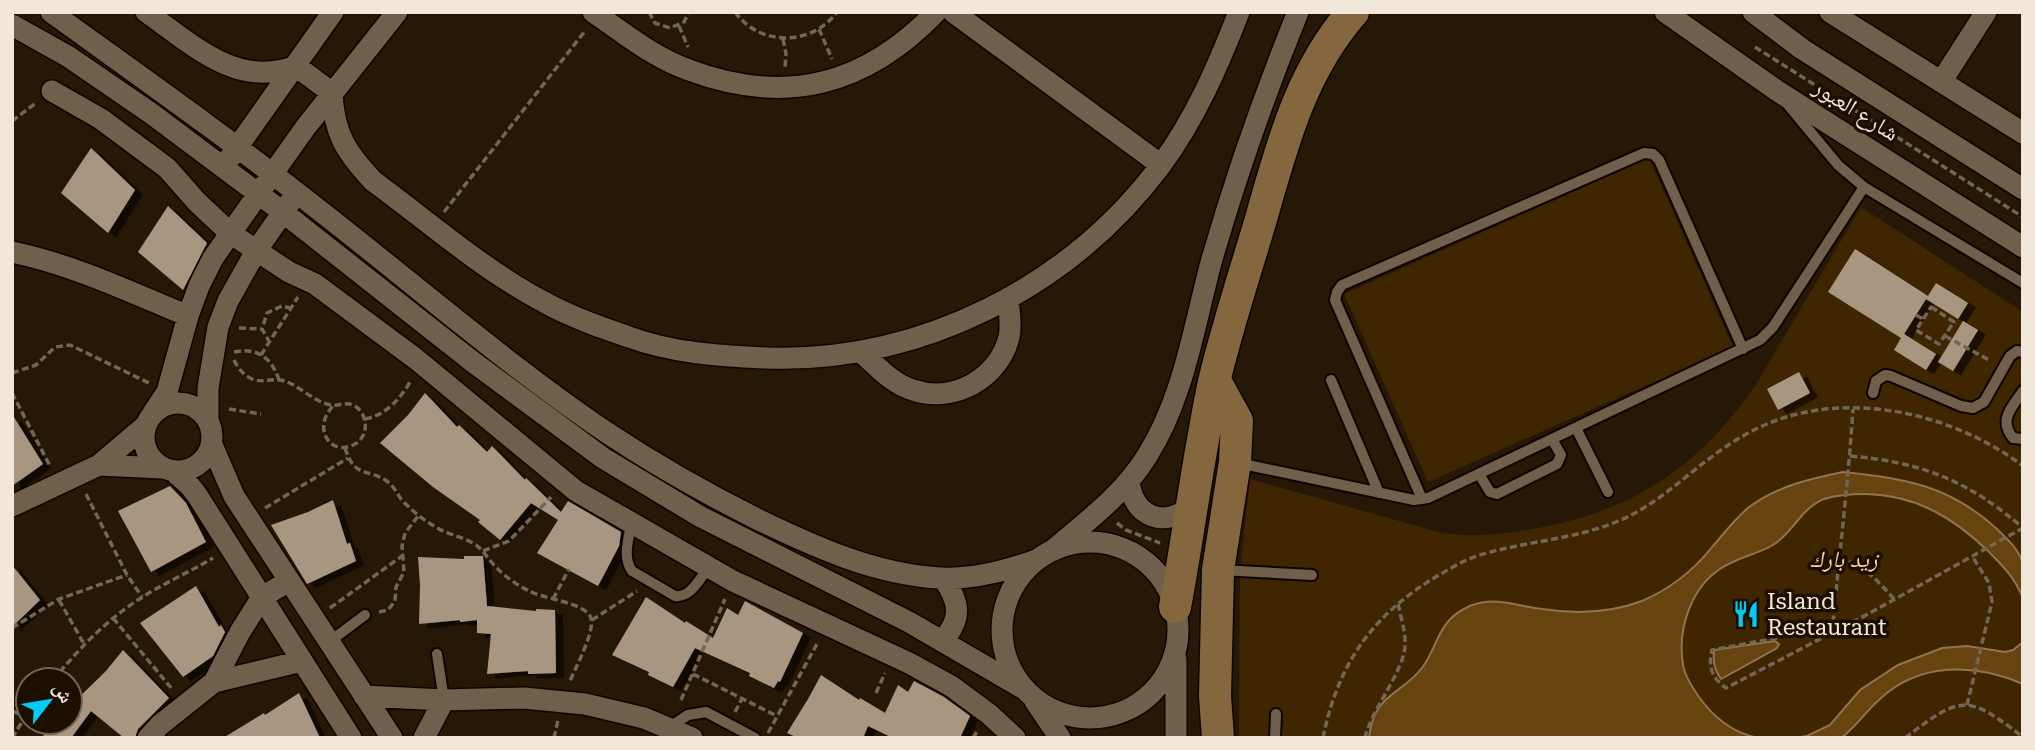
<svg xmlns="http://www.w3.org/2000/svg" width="2035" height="750" viewBox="0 0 2035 750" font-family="'Roboto Serif','Noto Naskh Arabic',serif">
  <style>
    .green { fill: #402600 }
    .water { fill: #66430f; stroke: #90744c; stroke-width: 2 }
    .building { fill: #a99680; filter: url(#shadow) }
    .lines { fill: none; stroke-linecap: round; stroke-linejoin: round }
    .lane-casing { stroke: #0f0400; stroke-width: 14 }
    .street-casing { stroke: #0f0400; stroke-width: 24 }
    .secondary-casing { stroke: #0f0400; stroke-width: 35 }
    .path { stroke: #726656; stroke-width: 3.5; stroke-dasharray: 7 3.5; stroke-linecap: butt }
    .lane { stroke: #705f4b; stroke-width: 10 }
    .street { stroke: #705f4b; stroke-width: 21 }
    .secondary { stroke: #84673f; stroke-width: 32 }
    .labels { text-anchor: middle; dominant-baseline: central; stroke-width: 7; stroke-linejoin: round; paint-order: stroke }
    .street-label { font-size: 23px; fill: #f1e7db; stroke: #1d0f00 }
    .park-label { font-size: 23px; font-style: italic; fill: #fdd5a4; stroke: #1d0f00 }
    .poi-label { font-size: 23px; fill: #f1e7db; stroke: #1d0f00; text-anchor: start }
  </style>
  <defs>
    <filter id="shadow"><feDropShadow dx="8" dy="4.5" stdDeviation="0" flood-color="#0009"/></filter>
  </defs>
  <rect width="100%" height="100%" fill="#261806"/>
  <!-- green -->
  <path class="green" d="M1649,158L1733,347L1428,482L1344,294Z
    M1861,207L2023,312V738H1239L1240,571L1250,479L1442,533C1472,538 1498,534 1527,530C1630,513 1695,471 1755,386Z"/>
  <!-- water -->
  <path class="water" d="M1843,472C1905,478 1951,486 1998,530C2007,539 2021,551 2023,565C2024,575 2023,587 2023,598C2015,578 2003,566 1988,551C1954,518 1916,495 1866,494C1853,494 1837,495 1824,499C1801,508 1794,532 1773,545C1756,555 1737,557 1720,569C1691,588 1677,630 1683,664C1684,675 1692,687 1699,697C1713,717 1734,734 1759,738H1369C1374,693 1400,696 1422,668C1438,647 1437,623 1464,609C1490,594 1515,606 1542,609C1575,614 1610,613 1642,601C1670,589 1694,570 1713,546C1725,532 1735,519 1749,507C1778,486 1809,479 1843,472Z
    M1775,641L1779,644L1777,648L1721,679C1714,669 1713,662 1714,650Z
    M2023,642V684C1976,663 1919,662 1880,699C1866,711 1856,727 1841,738H1794L1807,736L1830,725L1860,690L1898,665L1942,648L1967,646L2005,652L2013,650Z"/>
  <!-- building -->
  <path class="building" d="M91,148L135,190L108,233L61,193Z
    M168,206L207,243L183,290L138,252Z
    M1855,249L1928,296L1936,283L1968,303L1958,319L1926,299L1904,334L1936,354L1926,370L1894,350L1901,338L1828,292Z
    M1963,321L1978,330L1953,371L1938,362Z
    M1799,372L1810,393L1778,410L1767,389Z
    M425,393L457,427L459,425L487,452L492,446L525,480L526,478L561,512L568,501L621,532L619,546L598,586L537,553L558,520L531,503L500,540L478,522L480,520L433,487L380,443L408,415Z
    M12,414L43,464L12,486Z
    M170,486L186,503L206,542L151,572L118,511Z
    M333,500L347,544L350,543L356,561L307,584L271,525L308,512Z
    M464,556H483L487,606L536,611V609L555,610L556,673L528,674V671L487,674L491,634L477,633V620L460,622V620L419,624L420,585L418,557L464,559Z
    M12,565L40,600L12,627Z
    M196,586L219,627L221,625L225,632L213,656L183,677L140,623Z
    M646,597L685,623L686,621L713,638L727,608L738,615L745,601L803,633L780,682L778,681L774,688L749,676L750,673L695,648L673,687L648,675L649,672L612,655Z
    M123,650L169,698L138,729L135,738H124L91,711L71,738H41L56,722H70V706L106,671Z
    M821,675L859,700L860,698L885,713L898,685L908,692L914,681L944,697L970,716L960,738H893L868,726L863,738H798L787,733L808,699Z
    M299,693L320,738H223L264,713L265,715Z"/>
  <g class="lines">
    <defs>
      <path id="lane" d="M1789,106L1838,165L1864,187L2023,283
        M1331,380L1379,493
        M2023,391C2012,407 1998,420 2013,438L2023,439
        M1873,393L1876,381L1885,375L1891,376L1961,406L1973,408L1984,402L2010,356L2017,351L2023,352
        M1576,428L1608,492
        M1238,463L1414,500L1428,498L1760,340L1773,327L1864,187
        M1479,474L1490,492L1497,494L1557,464L1561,455L1552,439
        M1422,499L1335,300L1337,292L1342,285L1644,153L1653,154L1659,160L1743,349
        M631,523C629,539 622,557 632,571L675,596C691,598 700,578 709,567
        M1220,570L1312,575
        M329,642L365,615
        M437,654L444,700
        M668,728L688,715L706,712L755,738
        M1275,738L1276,714"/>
      <path id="street" d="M51,12C141,77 232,141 319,210C414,284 506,364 606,432C654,464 705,493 757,519C815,547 874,574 939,578C972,580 1006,571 1036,560
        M146,12C192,44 237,89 296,66L332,93C334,134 346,152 373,181C429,222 483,270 544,302C571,317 600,327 629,337C672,353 720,356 766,358C920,363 1069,288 1161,165C1195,119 1218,66 1239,12
        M593,12C624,33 654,58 689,70C785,106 865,86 936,12
        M953,12L1161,165
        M1665,12L1776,90L2023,247
        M1753,12L1802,49L2023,189
        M1830,12L2023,133
        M12,25L69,57L152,114L284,213L473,362L603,458L701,517L909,622L1026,690
        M1941,82L1986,12
        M52,91L101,119L167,168L197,202L230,233L289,272L315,284L416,359L576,491L733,581L909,663L951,686L989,714L1015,738
        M229,159L333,12
        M12,252C74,265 130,292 188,316
        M861,352C877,366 892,384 913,390C954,404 999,378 1009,337C1012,325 1009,311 1008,299
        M144 437a34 34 0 1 1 68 0a34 34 0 1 1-68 0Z
        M153,413L167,392L188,316L199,286L213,258L305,128L397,12
        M208,419V388L218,327L228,301L256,251L291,201
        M212,445L234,496L392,738
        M99,465L162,468
        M173,471L190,486L197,495L351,738
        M1129,482C1134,517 1164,529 1191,506
        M12,506L99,465L145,426
        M1002 630a88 88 0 1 1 176 0a88 88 0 1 1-176 0Z
        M1053,550C1087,521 1123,495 1147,456C1184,398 1194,325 1212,259C1236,176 1265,93 1298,12
        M943,578C959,601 963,618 943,640
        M214,682L302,661
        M364,696L444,700L524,698L585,704L644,718L692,738
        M1035,701L1060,738
        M148,738L160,725L214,682L240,632L262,597L289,581
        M424,738L444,700
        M1176,738V659"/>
      <path id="secondary" d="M1215,381L1237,421L1235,462L1218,570L1215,696L1218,738
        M1175,607C1189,532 1198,457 1214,382C1227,327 1245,273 1261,219C1282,145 1301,71 1353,12"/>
    </defs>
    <!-- lane casing -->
    <use href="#lane" class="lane-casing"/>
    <!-- street casing -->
    <use href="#street" class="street-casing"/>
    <!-- secondary casing -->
    <use href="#secondary" class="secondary-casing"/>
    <!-- path -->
    <path class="path" d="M649,12L655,23L670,28L684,22L689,12
      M735,12C760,47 812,46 837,12
      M679,26L688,47
      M819,29L832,59
      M783,39L786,54L785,68
      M1755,47L2023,217
      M12,121L36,103
      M444,212L585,31
      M1931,307L1954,322L1939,344L1916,330Z
      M1916,315L1923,319
      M239,328L262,329
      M1945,336L1989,360
      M270,343L262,329L267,313L282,306L290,308
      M234,352C257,347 272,358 279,380
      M261,355L298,297
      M234,360C238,369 244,375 252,379C262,383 269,379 279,380C296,381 313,403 332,405C339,406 345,402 353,405C368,412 370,436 355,444C330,458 311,427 334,405
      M12,373L36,365L55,347L70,345L149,383
      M12,393L50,466
      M229,409L261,414
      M365,419C386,415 400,399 410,382
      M345,448C355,480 368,467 388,482C394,487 397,493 401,499C410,509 422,519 434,526C446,534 460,536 473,543C483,549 487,558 495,566C504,576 517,585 529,591C543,599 585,602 591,618C595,632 575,669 569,683
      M1850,456C1921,462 1969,481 2023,528
      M86,494L127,575L142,597
      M265,508L348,458
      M1117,523L1126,530L1160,543
      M483,551L509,541L551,497
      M1839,558C1864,565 1877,580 1894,599
      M553,599L569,569
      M59,600L84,644
      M330,608L402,556
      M379,612L388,610L395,601L396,587L404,572L402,546L405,533L419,515
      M113,618L172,689
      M592,620L637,591
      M12,628L59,599L127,575
      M1832,633C1839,558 1848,484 1853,409
      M1777,638L1712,650C1708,667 1712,678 1726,688L1868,614L2023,528
      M693,674L777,716
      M53,680C79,649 106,620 141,598C164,583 190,572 213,558
      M876,693L885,673
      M681,700L725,599
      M1967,705L1992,602L1989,583L1972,556
      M12,711L25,716
      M735,712L742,699
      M768,733L818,642
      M12,738L28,712
      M554,738L558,720
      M973,738L978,730
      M1323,738C1338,663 1373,614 1439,575C1454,566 1470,557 1487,553C1530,541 1574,539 1616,522C1664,503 1698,461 1743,436C1829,385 1946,408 2023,466
      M1365,738C1372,707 1407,669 1405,641C1405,629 1400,615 1398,603
      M1905,738C1961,695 1967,694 2023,737"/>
    <!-- lane -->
    <use href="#lane" class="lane"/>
    <!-- street -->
    <use href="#street" class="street"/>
    <!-- secondary -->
    <use href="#secondary" class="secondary"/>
  </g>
  <!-- icons -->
  <defs>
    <symbol id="restaurant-bare" viewBox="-9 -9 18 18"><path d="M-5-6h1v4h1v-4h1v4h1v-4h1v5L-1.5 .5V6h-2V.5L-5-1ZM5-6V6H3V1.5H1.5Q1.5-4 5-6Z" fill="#00cbf9" stroke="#1d0f00" stroke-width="2.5" paint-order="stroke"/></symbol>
  </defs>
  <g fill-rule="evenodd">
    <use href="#restaurant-bare" x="1727" y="595" width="38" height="38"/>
  </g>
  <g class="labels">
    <!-- street labels -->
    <g class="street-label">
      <text transform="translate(1856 110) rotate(32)">شارع العبور</text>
    </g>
    <!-- park labels -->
    <g class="park-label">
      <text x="1844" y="559">زيد بارك</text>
    </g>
    <!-- poi labels -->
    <g class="poi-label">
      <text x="1767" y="601">Island<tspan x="1767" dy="26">Restaurant</tspan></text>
    </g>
  </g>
  <!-- border -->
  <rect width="2035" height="750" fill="none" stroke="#f1e7db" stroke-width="28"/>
  <!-- north arrow -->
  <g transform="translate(49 701) rotate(59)"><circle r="33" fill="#1d0f00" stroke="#726558" stroke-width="2"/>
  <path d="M0-5L12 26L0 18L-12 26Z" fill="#00cbf9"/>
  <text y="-10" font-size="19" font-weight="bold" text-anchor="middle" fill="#f1e7db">ش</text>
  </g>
</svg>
